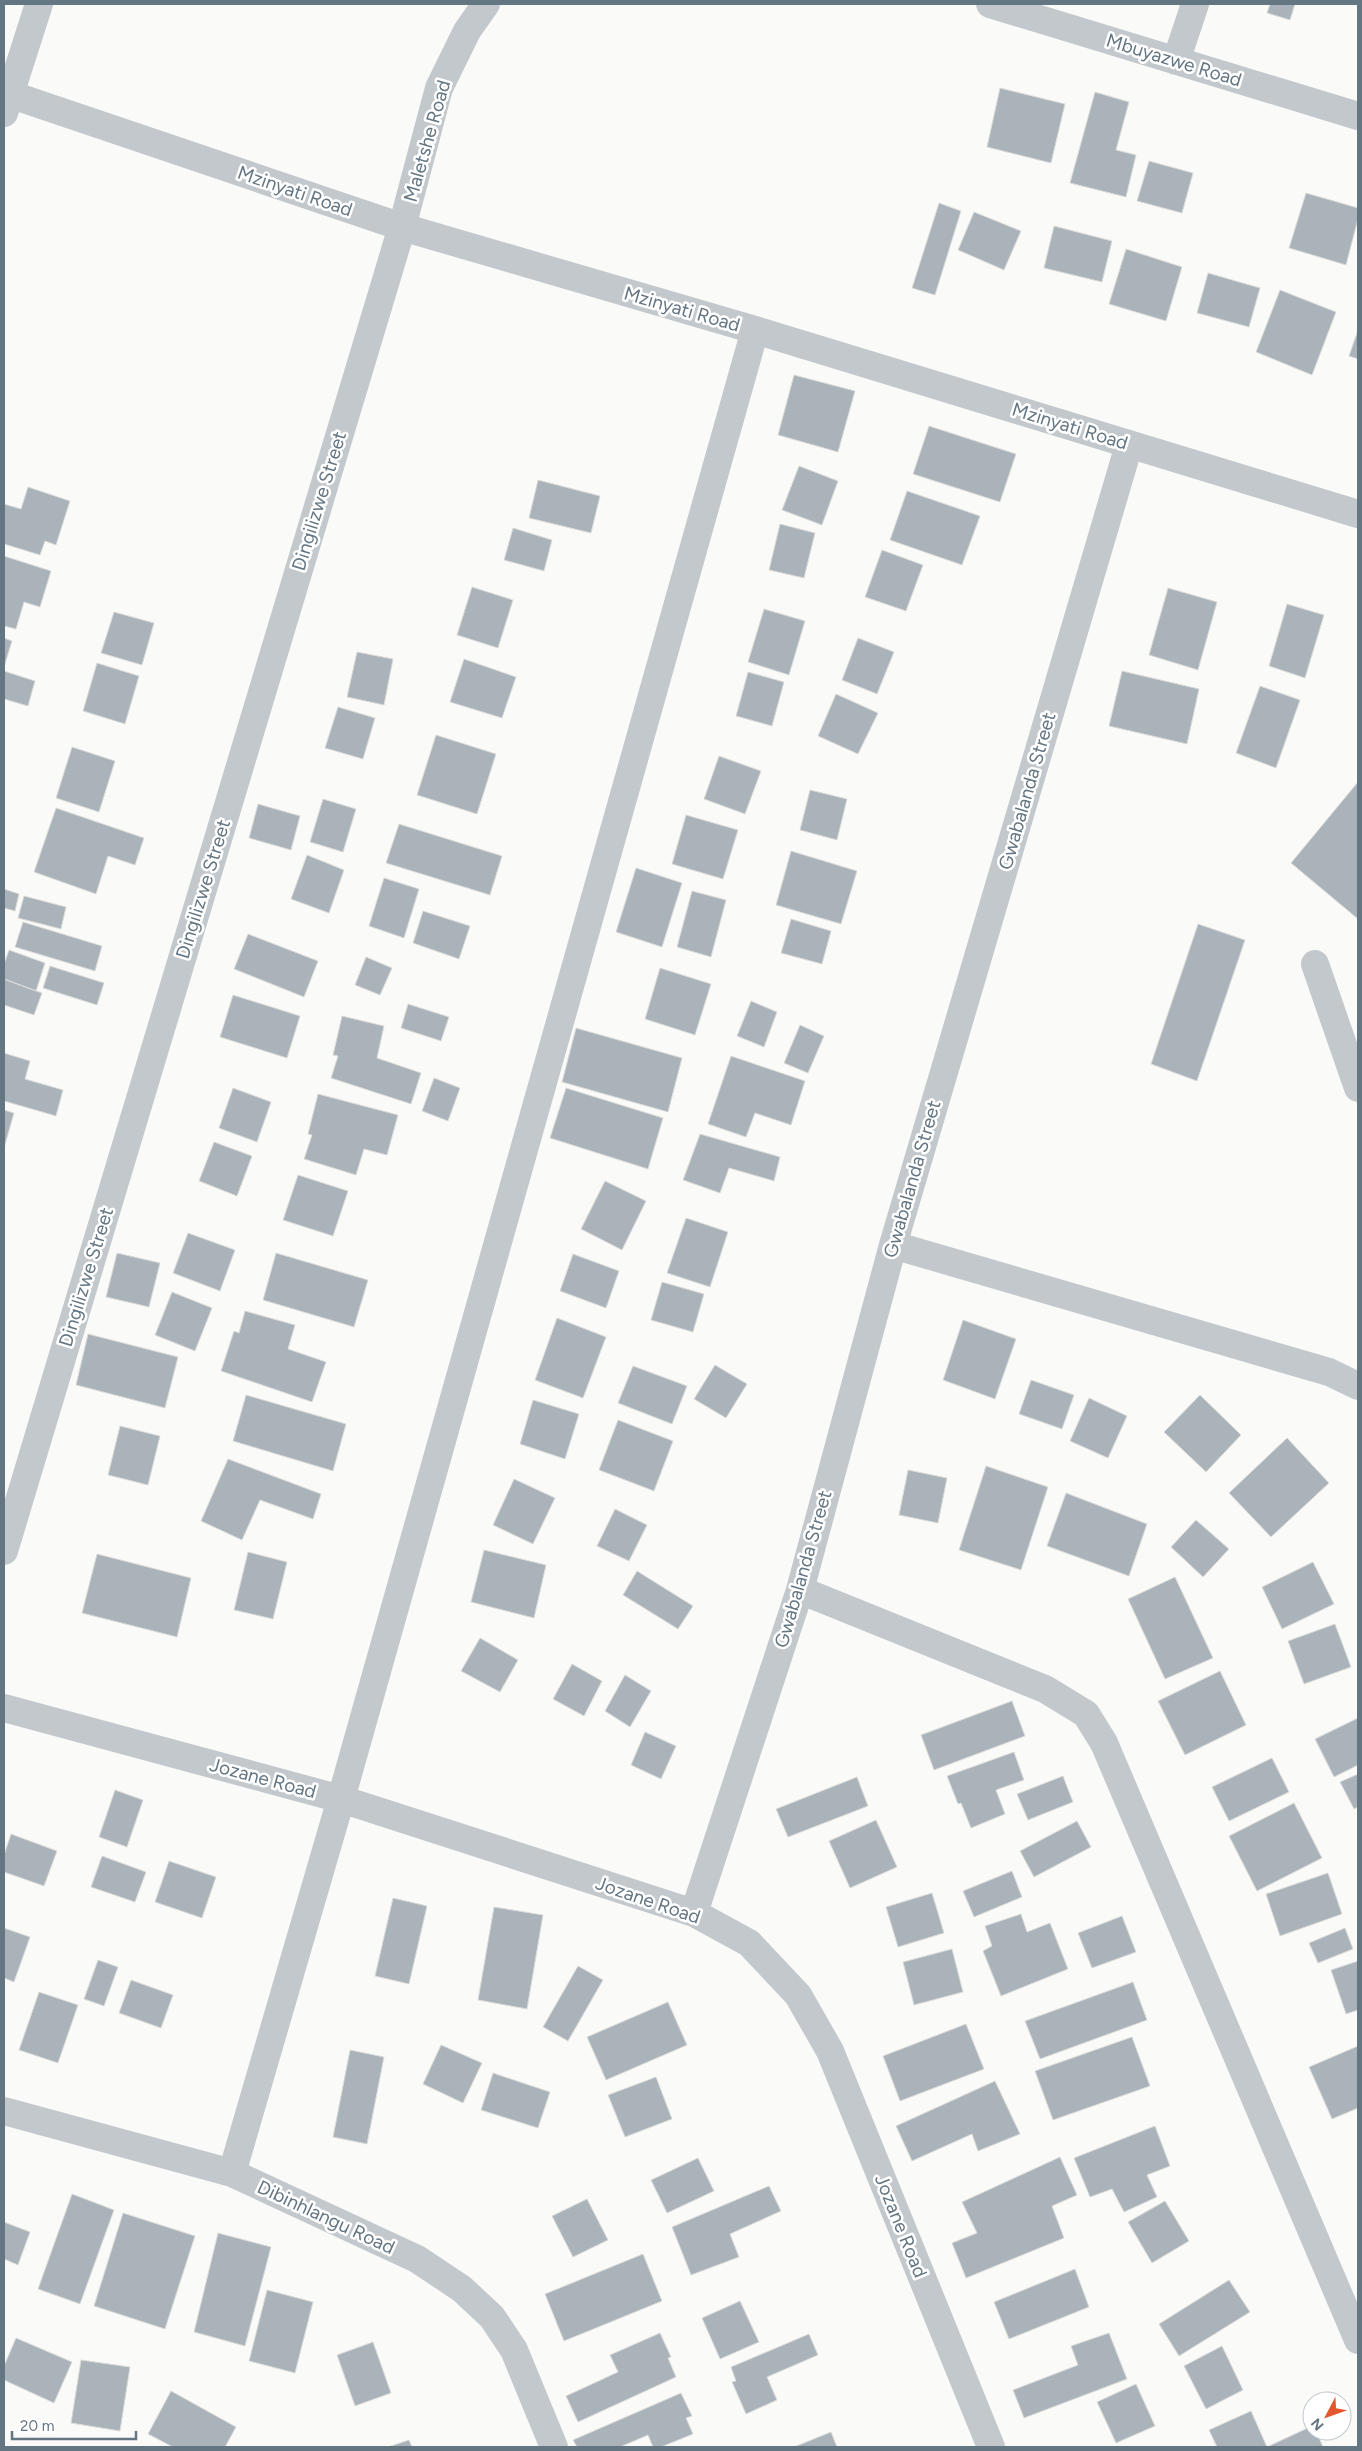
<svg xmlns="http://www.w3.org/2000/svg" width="1362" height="2451" viewBox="0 0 1362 2451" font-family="Figtree,sans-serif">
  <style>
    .building { fill: #aab3b9; stroke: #dcdcda }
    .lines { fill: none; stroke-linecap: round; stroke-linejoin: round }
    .minor { stroke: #c3c8cc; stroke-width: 28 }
    .labels { text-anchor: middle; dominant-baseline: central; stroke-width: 5; stroke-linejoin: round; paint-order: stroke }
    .street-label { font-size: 19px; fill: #657683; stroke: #fff }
  </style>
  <rect width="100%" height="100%" fill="#fafaf8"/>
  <!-- building -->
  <path class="building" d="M1270,4H1295L1290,20L1267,13Z
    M1000,88L1065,104L1051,163L987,147Z
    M1095,92L1129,102L1116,150L1136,155L1126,197L1070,183Z
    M1149,161L1193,173L1182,213L1137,201Z
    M1306,193L1358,208V219L1346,265L1289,248Z
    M939,203L961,211L935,295L912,288Z
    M974,212L1021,231L1004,270L958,250Z
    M1054,226L1112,241L1102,282L1044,268Z
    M1126,249L1182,267L1166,321L1109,304Z
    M1208,273L1260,288L1249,327L1197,313Z
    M1280,290L1336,312L1312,375L1256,352Z
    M1358,330V359L1349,356Z
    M794,375L855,391L838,452L778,435Z
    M929,426L1016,454L1000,502L913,474Z
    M799,466L838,481L822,525L782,510Z
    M538,480L600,496L591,533L529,518Z
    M28,487L70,501L56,545L45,541L40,555L4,544V504L21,509Z
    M907,491L980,516L962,565L890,540Z
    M780,524L815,533L804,578L769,570Z
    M513,528L552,540L544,571L504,560Z
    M882,550L923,565L906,611L865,597Z
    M4,556L51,571L40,607L24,602L16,629L4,626Z
    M472,587L513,600L498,648L457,635Z
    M1168,588L1217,602L1198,670L1149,655Z
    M1287,604L1324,615L1305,678L1269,666Z
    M764,609L805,621L789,675L748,662Z
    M114,612L154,623L142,665L101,653Z
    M4,638L12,641L4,667Z
    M858,638L894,652L877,694L842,680Z
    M357,652L393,659L384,705L347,697Z
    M464,659L516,677L502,718L450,702Z
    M97,663L139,676L125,724L83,711Z
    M4,671L35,681L28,706L4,699Z
    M1122,671L1199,689L1187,744L1109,726Z
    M748,672L784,682L772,726L736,716Z
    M1260,686L1300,700L1276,768L1236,753Z
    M836,694L878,713L858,754L818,736Z
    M338,707L375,718L363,759L325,748Z
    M436,735L496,754L477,814L417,795Z
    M72,747L115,761L99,812L56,798Z
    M719,756L761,771L745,814L704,799Z
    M1358,782V919L1291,863Z
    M810,790L847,799L837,840L800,830Z
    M323,799L356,809L343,852L310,842Z
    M258,804L300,816L291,850L249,838Z
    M56,808L144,838L135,865L108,856L96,894L34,872Z
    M686,815L738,830L723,879L672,864Z
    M399,824L502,856L490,895L386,863Z
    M791,851L857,871L841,924L776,905Z
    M307,855L344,870L329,913L291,899Z
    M636,868L682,883L662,947L616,932Z
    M384,878L419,889L404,938L369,926Z
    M4,889L19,894L15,911L4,908Z
    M692,891L726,900L711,957L677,947Z
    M24,896L66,907L61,929L18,918Z
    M423,911L470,926L459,959L413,943Z
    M791,919L831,931L822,964L781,953Z
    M23,922L102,946L95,971L15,947Z
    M1198,924L1245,940L1197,1081L1151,1064Z
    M248,934L318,961L304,997L234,969Z
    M9,950L45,963L36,991L4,979V964Z
    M366,957L392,968L380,995L355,985Z
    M50,966L104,983L97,1005L43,988Z
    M660,968L711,984L695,1035L645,1019Z
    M4,979L42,993L34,1015L4,1005Z
    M233,995L300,1016L287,1058L220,1037Z
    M751,1001L777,1012L764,1047L737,1036Z
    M408,1004L449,1017L441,1041L401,1028Z
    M342,1016L384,1026L377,1058L421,1073L411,1104L331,1078L338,1056L333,1055Z
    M800,1025L824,1036L808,1073L784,1063Z
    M576,1028L682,1058L668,1112L562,1082Z
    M4,1053L30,1061L25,1079L63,1090L56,1116L4,1101Z
    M731,1056L805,1081L791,1125L755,1113L746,1137L708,1124Z
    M434,1078L460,1088L448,1121L422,1111Z
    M233,1088L271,1102L257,1142L219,1128Z
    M566,1088L663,1118L648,1169L550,1138Z
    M318,1094L398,1115L387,1155L364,1149L356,1175L304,1159L312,1135L308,1134Z
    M4,1110L14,1113L4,1148Z
    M700,1134L780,1157L774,1181L729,1168L720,1193L683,1180Z
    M214,1142L252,1156L237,1196L199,1181Z
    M298,1175L348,1191L333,1236L283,1220Z
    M605,1181L646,1201L622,1250L581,1229Z
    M686,1218L728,1232L710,1287L667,1273Z
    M188,1233L235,1250L220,1291L173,1273Z
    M117,1253L160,1263L149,1307L106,1297Z
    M276,1253L368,1280L354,1327L263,1300Z
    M573,1254L619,1271L606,1308L560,1291Z
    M662,1282L704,1294L693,1332L651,1320Z
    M172,1292L212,1308L195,1351L155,1335Z
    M245,1311L295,1325L288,1349L326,1362L312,1402L221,1371L234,1331L239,1333Z
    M557,1318L606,1337L583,1398L535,1380Z
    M963,1320L1016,1339L995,1399L943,1380Z
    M88,1334L178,1357L165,1408L76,1385Z
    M715,1365L747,1384L726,1418L694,1399Z
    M633,1366L687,1386L672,1424L618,1403Z
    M1031,1380L1074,1395L1062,1429L1019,1414Z
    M246,1395L346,1424L333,1471L233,1441Z
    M1200,1395L1241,1435L1206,1472L1164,1432Z
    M1089,1398L1127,1416L1108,1458L1070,1441Z
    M533,1400L579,1414L565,1459L520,1444Z
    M618,1420L673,1441L654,1491L599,1470Z
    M120,1426L160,1436L148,1485L108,1475Z
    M1287,1438L1329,1483L1271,1537L1229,1493Z
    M228,1459L321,1494L313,1519L260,1500L242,1540L201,1521Z
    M986,1466L1048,1487L1021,1570L959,1550Z
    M908,1470L947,1478L938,1523L899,1515Z
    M514,1479L555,1498L533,1544L493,1525Z
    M1066,1493L1147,1524L1129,1576L1047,1546Z
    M615,1509L647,1525L629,1561L597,1546Z
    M1196,1520L1229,1549L1203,1577L1171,1547Z
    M484,1550L546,1565L534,1618L471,1602Z
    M248,1552L287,1562L273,1619L234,1610Z
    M97,1554L191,1578L177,1637L82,1613Z
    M1313,1562L1334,1604L1282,1629L1262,1587Z
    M637,1571L693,1606L678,1629L623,1595Z
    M1175,1577L1213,1658L1165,1679L1128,1599Z
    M1335,1624L1351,1667L1304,1684L1288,1641Z
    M480,1638L518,1660L500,1692L461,1671Z
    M572,1664L602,1681L584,1716L553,1699Z
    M1220,1671L1246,1725L1185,1755L1158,1701Z
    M625,1675L651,1691L630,1727L605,1711Z
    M1012,1701L1025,1736L934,1770L921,1735Z
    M1358,1718V1765L1334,1777L1315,1739Z
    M645,1732L676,1746L661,1779L631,1765Z
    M1014,1752L1024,1780L996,1790L1005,1814L971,1828L961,1803L958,1804L947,1776Z
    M1272,1758L1289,1792L1229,1821L1212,1787Z
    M1358,1774V1807L1354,1809L1340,1782Z
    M1063,1776L1073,1802L1028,1820L1017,1794Z
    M857,1777L868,1806L788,1837L776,1809Z
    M115,1790L143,1800L127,1847L99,1837Z
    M1294,1803L1322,1858L1257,1891L1229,1836Z
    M876,1820L897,1867L850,1888L829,1841Z
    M1077,1821L1091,1847L1034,1877L1020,1851Z
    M11,1834L57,1851L44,1886L4,1872V1855Z
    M102,1856L146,1872L135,1902L91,1887Z
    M169,1861L216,1877L202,1918L155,1902Z
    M1012,1871L1022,1897L974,1917L963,1891Z
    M1328,1873L1342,1914L1280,1936L1266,1894Z
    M932,1893L944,1933L898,1947L886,1907Z
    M393,1898L427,1906L409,1984L375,1976Z
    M494,1907L543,1915L527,2009L478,2000Z
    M1021,1914L1027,1932L1050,1923L1068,1969L1001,1996L983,1951L992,1946L985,1926Z
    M1122,1916L1136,1952L1092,1968L1078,1933Z
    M4,1928L30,1937L14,1982L4,1978Z
    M1345,1928L1353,1949L1318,1963L1309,1943Z
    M952,1949L963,1992L914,2005L903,1962Z
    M98,1960L118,1967L104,2006L84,1999Z
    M1358,1961V2010L1346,2014L1331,1970Z
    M578,1966L603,1980L568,2041L543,2027Z
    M131,1980L173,1995L161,2028L119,2013Z
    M1133,1982L1147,2020L1040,2059L1025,2021Z
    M39,1992L78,2005L58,2063L19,2050Z
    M668,2002L687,2045L606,2080L587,2037Z
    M966,2024L984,2069L900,2101L883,2056Z
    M1132,2037L1150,2086L1053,2120L1035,2071Z
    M441,2045L482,2063L463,2103L423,2084Z
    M1358,2046V2108L1332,2119L1309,2067Z
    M350,2050L384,2057L367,2144L333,2137Z
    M493,2073L550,2092L538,2128L481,2110Z
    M656,2077L672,2119L625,2137L608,2095Z
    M995,2081L1020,2134L978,2151L972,2134L912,2161L896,2126Z
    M1155,2126L1170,2166L1147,2175L1157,2197L1124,2212L1112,2189L1090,2197L1074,2158Z
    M1060,2157L1077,2195L1052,2206L1064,2238L966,2278L952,2243L977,2233L962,2202Z
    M698,2158L714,2191L667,2213L651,2180Z
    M769,2186L781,2211L730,2234L739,2257L691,2275L672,2227Z
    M72,2194L114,2210L80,2304L38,2289Z
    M587,2199L608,2240L573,2257L552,2216Z
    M1165,2201L1189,2241L1152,2263L1128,2222Z
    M123,2213L195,2236L165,2329L94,2306Z
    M4,2222L30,2232L18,2265L4,2259Z
    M218,2233L271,2247L245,2346L194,2332Z
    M643,2254L662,2301L564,2341L545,2294Z
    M1075,2269L1089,2307L1009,2339L994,2302Z
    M1229,2280L1250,2312L1179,2356L1159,2324Z
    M267,2290L313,2302L295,2373L249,2361Z
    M740,2301L759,2342L720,2359L702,2318Z
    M660,2333L671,2357L668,2358L676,2377L578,2422L566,2396L618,2372L610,2355Z
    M1109,2333L1127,2379L1024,2418L1013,2390L1078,2365L1071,2346Z
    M809,2334L818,2355L767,2377L777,2400L746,2414L732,2382L736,2381L731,2367Z
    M16,2338L72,2362L54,2403L4,2380V2366Z
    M373,2342L391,2393L355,2406L337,2355Z
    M1222,2346L1243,2390L1206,2409L1184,2366Z
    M81,2360L130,2367L120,2431L71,2423Z
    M1136,2384L1155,2426L1116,2443L1097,2402Z
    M171,2391L236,2427L225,2447H173L148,2434Z
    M681,2393L692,2416L686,2418L693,2434L661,2447H653L648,2435L620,2447H577L573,2440Z
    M1251,2411L1267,2447L1312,2426V2431H1316L1323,2447H1217L1209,2430Z
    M831,2432L837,2447H794Z
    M409,2440L412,2447H388Z"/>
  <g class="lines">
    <!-- minor -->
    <path class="minor" d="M990,4L1358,116
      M1176,61L1195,4
      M9,94L402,227L755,330L1358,514
      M4,113L39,4
      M1315,964L1358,1088
      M893,1245L1329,1372L1358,1386
      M4,1551L402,227L439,88L467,31L486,4
      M800,1590L1045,1689L1086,1714L1104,1743L1358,2340
      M4,1708L341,1799L694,1913L749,1943L798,1995L830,2051L991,2447
      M694,1913L800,1590L893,1245L1129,445
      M4,2111L232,2173L417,2259L462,2289L492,2317L514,2350L554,2447
      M232,2173L341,1799L755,330"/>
  </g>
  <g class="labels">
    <!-- street labels -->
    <g class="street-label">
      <text transform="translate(1174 60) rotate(17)">Mbuyazwe Road</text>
      <text transform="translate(427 141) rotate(-74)">Maletshe Road</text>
      <text transform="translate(295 191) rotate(19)">Mzinyati Road</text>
      <text transform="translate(682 309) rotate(16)">Mzinyati Road</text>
      <text transform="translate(1070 426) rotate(17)">Mzinyati Road</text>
      <text transform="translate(319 501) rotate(-73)">Dingilizwe Street</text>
      <text transform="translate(1027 791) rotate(-74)">Gwabalanda Street</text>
      <text transform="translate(203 889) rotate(-73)">Dingilizwe Street</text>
      <text transform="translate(912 1179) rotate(-74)">Gwabalanda Street</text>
      <text transform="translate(86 1277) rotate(-73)">Dingilizwe Street</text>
      <text transform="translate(803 1569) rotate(-74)">Gwabalanda Street</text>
      <text transform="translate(263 1778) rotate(15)">Jozane Road</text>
      <text transform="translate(648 1900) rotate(19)">Jozane Road</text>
      <text transform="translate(326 2217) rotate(25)">Dibinhlangu Road</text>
      <text transform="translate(901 2226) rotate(68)">Jozane Road</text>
    </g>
  </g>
  <!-- border -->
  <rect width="1362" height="2451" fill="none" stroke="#657683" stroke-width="10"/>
  <!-- north arrow -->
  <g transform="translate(1327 2416) rotate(229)"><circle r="24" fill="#ffffff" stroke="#c1c8cd"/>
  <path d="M0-4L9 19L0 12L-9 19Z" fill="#e4572e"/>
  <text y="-8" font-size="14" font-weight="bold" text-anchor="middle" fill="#657683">N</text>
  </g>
  <!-- scale -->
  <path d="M12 2431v8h124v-8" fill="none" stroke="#657683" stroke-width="2.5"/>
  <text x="20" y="2431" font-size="15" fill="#657683" stroke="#ffffff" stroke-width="4" paint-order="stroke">20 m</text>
</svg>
